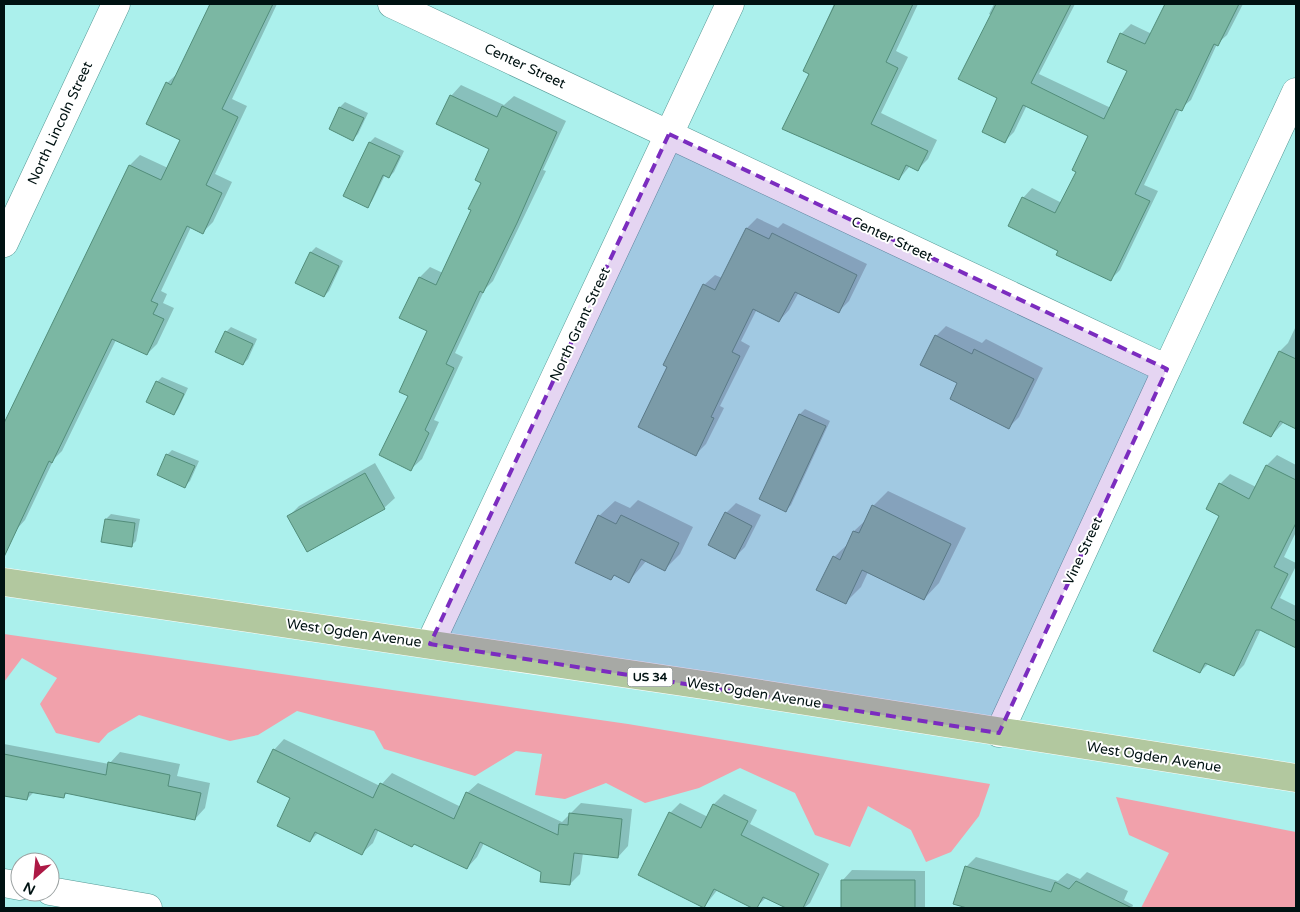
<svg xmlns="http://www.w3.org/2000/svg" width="1300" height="912" viewBox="0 0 1300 912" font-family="'Varela Round',sans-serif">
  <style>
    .green { fill: #f1a1ab }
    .shadow { fill: #0003 }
    .building { fill: #7bb7a3; stroke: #528d7a }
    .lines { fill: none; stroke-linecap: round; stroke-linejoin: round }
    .street-casing { stroke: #559995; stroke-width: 29 }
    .primary-casing { stroke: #fff; stroke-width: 29 }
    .street { stroke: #fff; stroke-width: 28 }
    .primary { stroke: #b2c89f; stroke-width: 28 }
    .marked { fill: #7b2cbf; fill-opacity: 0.2; stroke: #7b2cbf; stroke-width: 4; stroke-dasharray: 10 6; stroke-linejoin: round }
    .labels { text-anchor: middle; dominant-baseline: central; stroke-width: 4; stroke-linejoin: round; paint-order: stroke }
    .shield { fill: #fff; stroke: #4c5959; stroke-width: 1 }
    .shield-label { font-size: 12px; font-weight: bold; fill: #001212 }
    .street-label { font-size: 14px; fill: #001212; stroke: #fff }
  </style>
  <rect width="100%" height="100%" fill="#abf0ec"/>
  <!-- green -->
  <path class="green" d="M4,634L628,724L990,784L979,816L951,852L926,862L911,830L868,806L850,847L815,835L795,793L740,768L699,788L645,803L606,783L565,799L535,795L542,754L516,751L475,776L384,749L374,731L297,711L258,735L230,741L139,715L108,733L99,743L56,733L40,704L57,678L22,658L4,682Z
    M1116,797L1296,832V908H1141L1169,853L1129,835Z"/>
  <!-- shadow -->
  <path class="shadow" d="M212,4H277L232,99L247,106L215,174L232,182L213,222L203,232L191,227L161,291L167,294L163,303L174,308L157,344L147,354L116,340L62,451L54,459L25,520L15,531L4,525V427L130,165L140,155L168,168L182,139L167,83L178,73Z
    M834,4H918L896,51L908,57L881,113L937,140L928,159L918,169L910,166L899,179L810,73L804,70Z
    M994,4H1075L1039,74L1111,108L1128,70L1109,61L1122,33L1131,24L1152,34L1166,4H1243L1227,35L1217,44L1191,100L1180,109L1144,185L1158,191L1120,270L1111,279L1060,250L1023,198L1032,188L1062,203L1077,172L1090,136L1027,105L1014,132L1005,141L991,15L989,14Z
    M461,85L504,105L514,96L566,121L543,170L546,171L493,281L485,289L455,353L463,357L434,420L439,422L422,459L411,469L409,395L429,331L401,318L420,277L430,267L443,273L473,210L483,182L491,149L451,96Z
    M345,102L368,113L358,134L353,139L330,128L340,107Z
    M375,137L404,151L394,172L389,177L385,175L372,201L368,206L370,142Z
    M757,218L778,228L783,223L867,264L849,301L838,312L799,292L789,310L779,321L757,309L741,341L750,346L720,406L724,408L706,444L696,454L704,285L715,275L722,278L747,228Z
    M316,247L343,261L329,291L324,296L297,282L311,252Z
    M946,326L982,343L986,339L1043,368L1019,417L1009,427L959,383L936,336Z
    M1296,326V428L1284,422L1271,436L1280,351L1288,343Z
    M231,327L257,339L248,359L243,364L217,352L226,332Z
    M162,377L188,388L178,409L174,414L157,382Z
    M805,409L830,421L791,505L786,510L761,498L800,414Z
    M172,450L199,461L190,481L185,486L167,455Z
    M1277,455L1296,465V532L1284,557L1296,563V566L1280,598L1296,606V646L1261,629L1244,665L1234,675L1209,663L1200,672L1221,515L1220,484L1230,474L1256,487L1267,465Z
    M375,463L395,498L384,508L289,516L299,506Z
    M888,491L966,528L939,583L924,599L868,572L861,587L845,603L834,557L850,542L854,531L867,519L873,506Z
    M638,500L693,527L680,554L665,569L647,560L629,581L615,574L611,579L599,516L615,501L630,508Z
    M736,503L761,515L745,547L735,557L726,513Z
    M111,514L140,519L136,541L131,546L106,519Z
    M284,739L380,786L392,773L461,807L467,793L478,783L562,822L581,803L632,809L628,846L618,857L583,853L580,874L570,884L484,843L477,857L467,868L415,843L379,829L373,843L362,853L319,832L310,841L274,750Z
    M4,744L109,764L120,752L180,764L177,776L210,783L205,808L195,819L68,792L63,797L35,791L27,799L4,794Z
    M724,794L757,810L750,824L829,864L810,903L804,908H789L767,897L755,908L718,889L704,907L670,813L680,803L708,817L714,804Z
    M976,857L1058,881L1067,873L1080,879L1087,872L1128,891L1124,900L1133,905L1132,908H972L955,903L966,867Z
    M852,870L925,871V908H842V881Z"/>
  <!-- building -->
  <path class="building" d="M210,4H273L222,109L238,117L206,185L222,193L203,234L187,226L151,301L158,304L153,314L164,319L147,355L112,339L52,463L49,461L4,557V423L129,165L161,180L180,140L146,124L166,82L171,85Z
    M835,4H913L886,62L898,68L871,124L928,151L918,171L906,165L899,180L782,129L809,74L803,71Z
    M996,4H1071L1031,83L1104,119L1127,71L1107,62L1120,33L1145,44L1165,4H1239L1218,46L1214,44L1182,111L1176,109L1135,194L1150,201L1111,281L1056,255L1058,251L1008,226L1022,197L1055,213L1076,172L1072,170L1088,136L1023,105L1005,143L982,132L997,98L958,79Z
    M450,95L497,117L502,106L557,132L517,223L483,293L480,291L446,364L454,368L425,430L429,433L411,471L379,455L408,396L399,392L427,331L399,318L419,277L436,285L471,210L468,209L481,183L475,180L489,149L436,124Z
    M339,107L364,118L353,141L329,129Z
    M369,142L400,156L389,178L383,175L368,208L343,196Z
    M746,228L769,239L772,233L857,275L839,313L795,292L779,322L753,309L732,352L740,356L711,417L714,418L696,456L638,427L667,367L663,365L703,284L715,290Z
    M310,252L339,266L324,297L295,283Z
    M225,331L253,344L243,365L215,352Z
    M935,335L972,354L974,349L1034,379L1009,429L950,399L957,383L920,365Z
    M1279,351L1296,359V429L1280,421L1271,437L1243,423Z
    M156,381L184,394L174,415L146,402Z
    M799,414L826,426L786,512L759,499Z
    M166,454L195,466L185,488L157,475Z
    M1266,465L1296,480V523L1274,567L1288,574L1271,608L1296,621V648L1260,630H1256L1234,676L1205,663L1200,673L1153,651L1219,516L1206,509L1219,483L1249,499Z
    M365,473L385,509L307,552L287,516Z
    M872,505L951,544L924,600L862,570L846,604L816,590L833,556L840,560L853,531L859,533Z
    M725,512L752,526L735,559L708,545Z
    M598,515L616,524L621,515L679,543L665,571L641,559L629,583L614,575L611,580L575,563Z
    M105,519L135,523L132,547L101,542Z
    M273,749L373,798L380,783L454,819L466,792L558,835L559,824L568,825L569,813L622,819L618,858L574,853L570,885L540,882L541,872L480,842L467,869L414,844L412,847L375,829L362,855L315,832L310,842L277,826L290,798L257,782Z
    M4,754L106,775L108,762L170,775L168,786L201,793L195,820L65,793L64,798L29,792L27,800L4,796Z
    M713,804L748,821L741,835L819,874L803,908H786L763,897L757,908H752L714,889L704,908L638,875L669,812L701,828Z
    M965,866L1051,892L1055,882L1069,889L1076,881L1132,908H967L953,904Z
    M841,880H915V908H841Z"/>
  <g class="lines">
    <defs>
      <path id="street" d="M392,4L1167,369L1296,92
        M4,243L116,4
        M430,644L730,4
        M999,733L1167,369
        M4,883L20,886
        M50,891L148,908"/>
      <path id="primary" d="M4,582L717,687L1296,778"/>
    </defs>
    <!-- street casing -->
    <use href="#street" class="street-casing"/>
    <!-- primary casing -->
    <use href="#primary" class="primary-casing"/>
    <!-- street -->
    <use href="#street" class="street"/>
    <!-- primary -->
    <use href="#primary" class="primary"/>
  </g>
  <!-- marked area -->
  <path class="marked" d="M669,134L1167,369L999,733L430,644Z"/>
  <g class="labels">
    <!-- shield labels -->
    <rect class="shield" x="627.5" y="667.5" width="45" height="19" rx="4"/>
    <g class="shield-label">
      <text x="650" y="677">US 34</text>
    </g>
    <!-- street labels -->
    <g class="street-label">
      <text transform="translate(525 66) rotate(25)">Center Street</text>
      <text transform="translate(60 123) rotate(-65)">North Lincoln Street</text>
      <text transform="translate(892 239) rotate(25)">Center Street</text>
      <text transform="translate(580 324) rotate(-65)">North Grant Street</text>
      <text transform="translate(1083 551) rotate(-65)">Vine Street</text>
      <text transform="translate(354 633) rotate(8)">West Ogden Avenue</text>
      <text transform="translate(754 693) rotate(9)">West Ogden Avenue</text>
      <text transform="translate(1154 757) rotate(9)">West Ogden Avenue</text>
    </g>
  </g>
  <!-- border -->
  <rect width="1300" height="912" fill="none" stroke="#001212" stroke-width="10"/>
  <!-- north arrow -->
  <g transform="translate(35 877) rotate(207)"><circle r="24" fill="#ffffff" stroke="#99a0a0"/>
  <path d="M0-4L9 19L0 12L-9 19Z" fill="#ad1945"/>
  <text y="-8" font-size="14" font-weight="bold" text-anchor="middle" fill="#001212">N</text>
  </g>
</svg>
